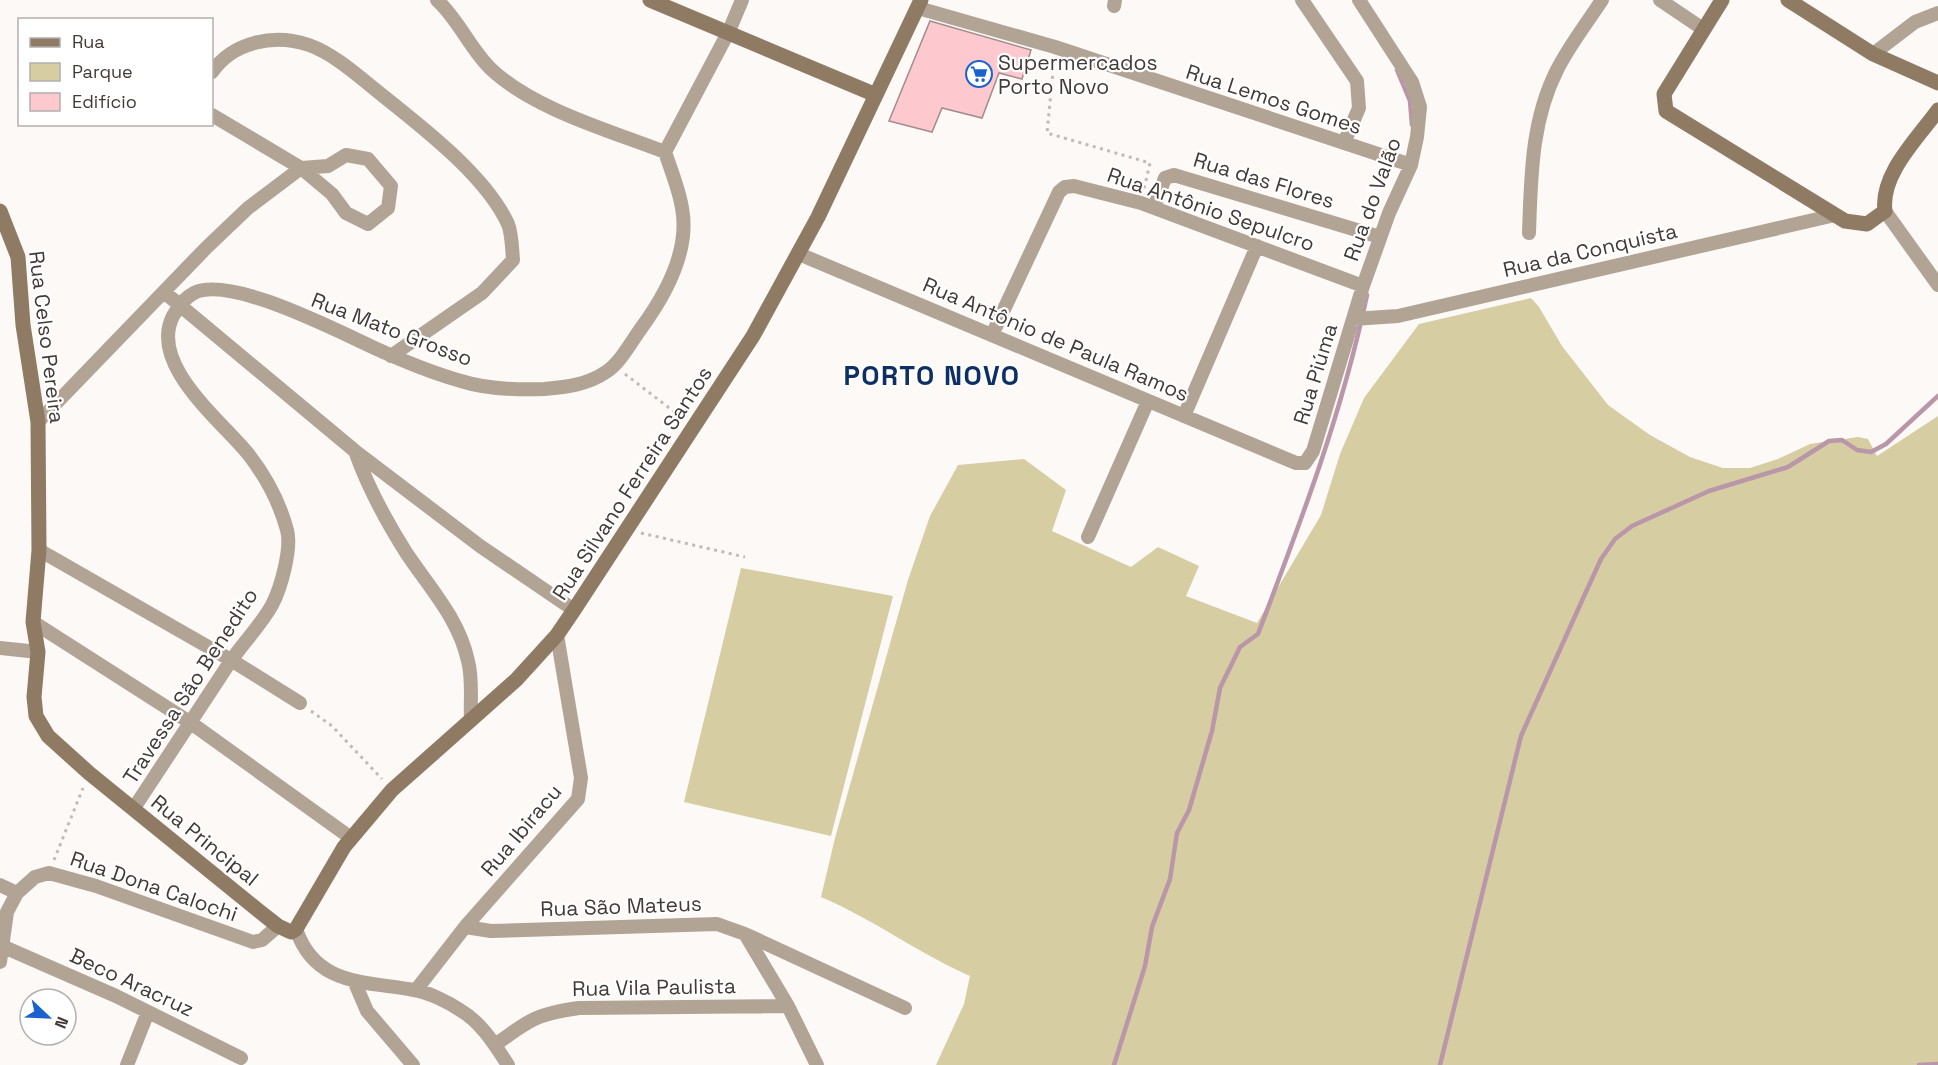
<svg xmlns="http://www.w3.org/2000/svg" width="1938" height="1065" viewBox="0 0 1938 1065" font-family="'Space Grotesk',sans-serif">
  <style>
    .green { fill: #d6cda3 }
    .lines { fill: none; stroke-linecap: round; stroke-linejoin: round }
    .stream { stroke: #b997a8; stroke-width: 4.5 }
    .building { fill: #fec9ce; stroke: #a28d8e; stroke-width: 1.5 }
    .path { stroke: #c0bab8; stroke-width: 3; stroke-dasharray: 3 4.5; stroke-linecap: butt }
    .street { stroke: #b2a495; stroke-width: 14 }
    .secondary { stroke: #8f7b64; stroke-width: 15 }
    .labels { text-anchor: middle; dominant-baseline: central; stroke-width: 4.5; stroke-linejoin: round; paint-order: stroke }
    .poi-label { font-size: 21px; fill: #423a37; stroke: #fff; text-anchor: start }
    .street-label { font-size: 21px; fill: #423a37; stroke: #fff }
    .district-label { font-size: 27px; font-weight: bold; letter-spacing: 1.5px; fill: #0d2f63; stroke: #fff }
  </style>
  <rect width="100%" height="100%" fill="#fdf9f7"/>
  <!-- green -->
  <path class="green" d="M1531,298L1539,307L1562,346L1608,405L1650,435L1690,457L1723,468H1750L1778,459L1810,444L1858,437L1868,439L1877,456L1938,416V1065H936L964,1004L970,976C918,953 873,919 821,897L835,838L908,580L930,516L958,465L1024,459L1066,490L1052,531L1131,567L1158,547L1199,566L1186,596L1257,623L1321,515L1340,454L1364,398L1419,324Z
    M741,568L893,596L831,836L684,802Z"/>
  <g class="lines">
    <!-- stream -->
    <path class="stream" d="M1397,70L1410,101L1412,125
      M1114,1065L1145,966L1152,927L1170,879L1177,833L1189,810L1212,731L1220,688L1240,647L1258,634C1301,521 1342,414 1367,295
      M1440,1065L1521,736L1585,594L1601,559L1615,539L1632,526L1709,491L1788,467L1829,441L1842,440L1857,450L1871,452L1886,444L1938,396
      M1919,1065L1938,1064"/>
  </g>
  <!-- building -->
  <path class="building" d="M930,21L1031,50L1022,79L999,73L982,118L942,108L932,132L889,121Z"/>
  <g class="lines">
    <!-- path -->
    <path class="path" d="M1054,61L1047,133L1150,163L1144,189
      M625,374L681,417
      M641,533L745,557
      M311,711L332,726L382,779
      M54,860L83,788"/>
    <!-- street -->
    <path class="street" d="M1302,0L1357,81L1359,108L1344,143
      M1660,0L1703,29
      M1114,6L1115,0
      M918,8L1055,47L1411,165
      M1873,54L1915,22L1938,13
      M212,72C233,42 274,33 309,45C334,54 357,75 377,91C419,125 485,174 508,224C512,234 512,249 513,260L482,293L391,356
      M212,115L301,168L332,194L346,213L368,224L388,208L391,186L368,159L346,155L328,166L301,168
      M665,152L729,31L742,0
      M1154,208L1165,178L1174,175L1380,237
      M1885,211L1938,285
      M1529,233C1531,178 1531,121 1557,70C1569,46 1587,23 1602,0
      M799,254L1296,463H1305L1313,451L1363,286L1389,213L1411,165L1417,137L1420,107L1412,82L1359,0
      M164,292L355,451L480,546L574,610
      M1353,319L1398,316L1835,215
      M992,335L1059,192L1065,187L1074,186L1141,203L1363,286
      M1184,416L1257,246
      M38,422L206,248L248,208L301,168
      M355,451C368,488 386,521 407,554C430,588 459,619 468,661C473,679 470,701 471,720
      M1088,537L1148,401
      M39,550L231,660L300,703
      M33,622L191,723L351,838
      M0,648L38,652
      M134,808C166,760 198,711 230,662C243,643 261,625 272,605C281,588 292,548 287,530C280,504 266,477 249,455C223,422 148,365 173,316C178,307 184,298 194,293C233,274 348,337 388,354C411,364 436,374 461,381C486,389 518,390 544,389C566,387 587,385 606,372C621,362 631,342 642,327C666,294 690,250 682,208C679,189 671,170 665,152C611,131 533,109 491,69C470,49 459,20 437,0
      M0,885L17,893
      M465,927L491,931L717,924L745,934L905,1008
      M296,929C315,986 365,981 414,990C428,992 448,1002 460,1010C481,1022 495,1045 508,1065
      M745,934L788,1006L817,1065
      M4,947L116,996L241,1058
      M0,962L7,912L17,893L35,877L49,873L96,886L253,942L262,940L278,926
      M355,983L367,1011L413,1065
      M416,990L465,927L578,799L581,778L557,635
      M495,1045C529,1020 536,1014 579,1008L788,1006
      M127,1065L148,1012"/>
    <!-- secondary -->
    <path class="secondary" d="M650,0L876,95
      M1722,0L1664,94L1666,111L1845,221L1867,224L1885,211C1880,174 1918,138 1938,110
      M1788,0L1873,54L1938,83
      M0,211L18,257L23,325L38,422L39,550L33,622L38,652L34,697L36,716L48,736L89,773L259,911L278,926L291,932L296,929L344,847L392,790L516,680L557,635L574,610L753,336L818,217L921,0"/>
  </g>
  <!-- icons -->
  <defs>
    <symbol id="supermarket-ring" viewBox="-11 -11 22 22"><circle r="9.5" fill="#fff" stroke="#1a63ce" stroke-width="1.5"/><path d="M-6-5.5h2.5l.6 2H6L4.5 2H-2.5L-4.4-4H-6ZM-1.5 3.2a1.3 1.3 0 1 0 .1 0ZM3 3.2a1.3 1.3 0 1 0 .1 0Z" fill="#1a63ce"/></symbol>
  </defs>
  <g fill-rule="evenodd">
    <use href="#supermarket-ring" x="964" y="59" width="30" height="30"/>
  </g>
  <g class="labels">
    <!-- poi labels -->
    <g class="poi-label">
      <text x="998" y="62">Supermercados<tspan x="998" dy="24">Porto Novo</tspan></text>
    </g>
    <!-- street labels -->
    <g class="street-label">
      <text transform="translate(1274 99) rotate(18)">Rua Lemos Gomes</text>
      <text transform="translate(1264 180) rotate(17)">Rua das Flores</text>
      <text transform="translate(1372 199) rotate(-70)">Rua do Valão</text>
      <text transform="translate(1211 209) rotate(19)">Rua Antônio Sepulcro</text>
      <text transform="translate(1590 250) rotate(-13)">Rua da Conquista</text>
      <text transform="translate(392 329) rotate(21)">Rua Mato Grosso</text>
      <text transform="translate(47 337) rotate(83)">Rua Celso Pereira</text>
      <text transform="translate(1056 339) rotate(23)">Rua Antônio de Paula Ramos</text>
      <text transform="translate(1315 374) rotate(-73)">Rua Piúma</text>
      <text transform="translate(632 483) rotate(-57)">Rua Silvano Ferreira Santos</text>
      <text transform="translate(190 686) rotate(-57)">Travessa São Benedito</text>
      <text transform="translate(521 830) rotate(-50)">Rua Ibiracu</text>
      <text transform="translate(205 840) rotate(39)">Rua Principal</text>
      <text transform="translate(154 886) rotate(19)">Rua Dona Calochi</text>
      <text transform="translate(621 906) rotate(-2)">Rua São Mateus</text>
      <text transform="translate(132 982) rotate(25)">Beco Aracruz</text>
      <text transform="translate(654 987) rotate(-1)">Rua Vila Paulista</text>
    </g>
    <!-- district labels -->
    <g class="district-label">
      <text x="932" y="375">PORTO NOVO</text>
    </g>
  </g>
  <!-- legend -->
  <rect x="18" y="18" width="195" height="108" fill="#ffffff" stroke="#b3b0af" stroke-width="1.5"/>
  <rect x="30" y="38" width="30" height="9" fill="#8f7b64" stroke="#b3b0af" stroke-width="1.5"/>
  <text x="72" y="48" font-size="18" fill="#423a37">Rua</text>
  <rect x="30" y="63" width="30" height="18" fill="#d6cda3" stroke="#b3b0af" stroke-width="1.5"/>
  <text x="72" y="78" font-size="18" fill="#423a37">Parque</text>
  <rect x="30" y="93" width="30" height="18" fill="#fec9ce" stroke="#b3b0af" stroke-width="1.5"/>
  <text x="72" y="108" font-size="18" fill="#423a37">Edifício</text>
  <!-- north arrow -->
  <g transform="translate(48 1017) rotate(113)"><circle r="28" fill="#ffffff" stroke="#b3b0af" stroke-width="1.5"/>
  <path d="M0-4.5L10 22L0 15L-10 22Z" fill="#1a63ce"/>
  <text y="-9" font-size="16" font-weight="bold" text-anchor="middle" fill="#423a37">N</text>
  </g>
</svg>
